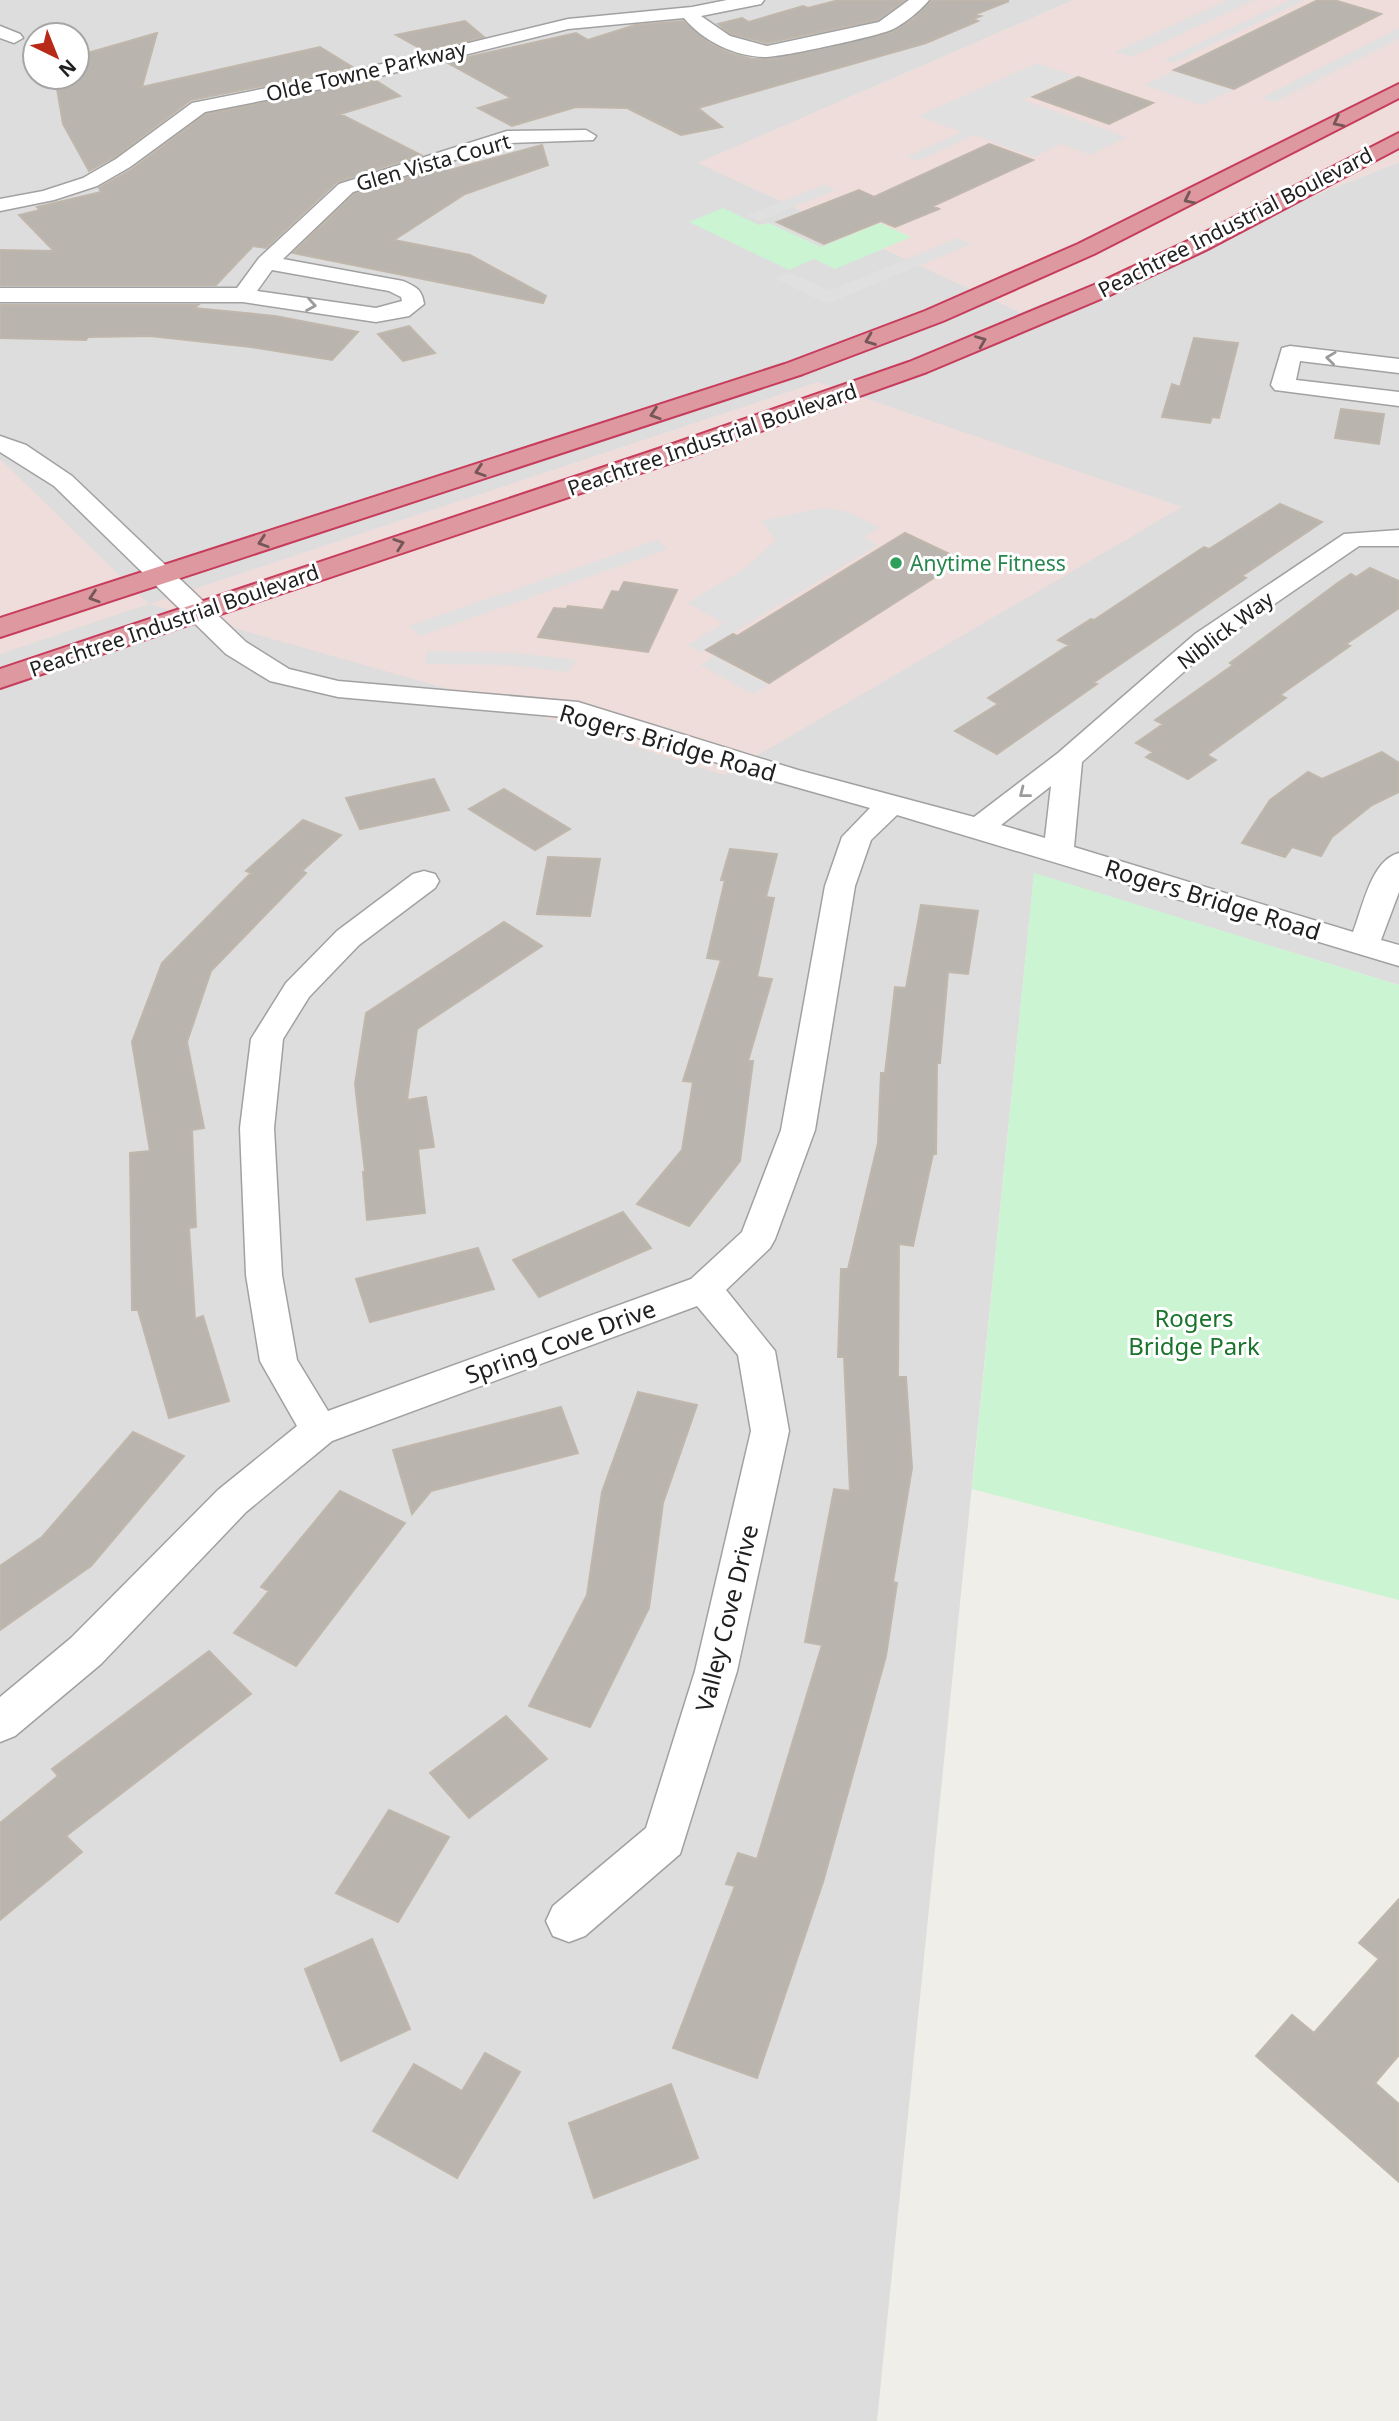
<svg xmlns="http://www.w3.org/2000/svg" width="1399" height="2421" viewBox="0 0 1399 2421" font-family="'Noto Sans',sans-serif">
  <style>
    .residential { fill: #dedddd; fill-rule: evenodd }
    .commercial { fill: #eeddda }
    .park { fill: #cbf4d3 }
    .parking { fill: #e0e0e0 }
    .building { fill: #b9b4ae; stroke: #c0b7ac; stroke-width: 2 }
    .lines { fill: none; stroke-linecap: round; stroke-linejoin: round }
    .minor-casing { stroke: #a1a1a1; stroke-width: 3 }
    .highway-casing { stroke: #c73c5c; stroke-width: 4 }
    .minor { fill: #fff; fill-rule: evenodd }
    .highway { fill: #dd999f; fill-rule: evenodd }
    .oneway { stroke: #755659 }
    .oneway2 { stroke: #9b9b9b }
    .leisure-dot { fill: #2e9e5b; stroke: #fff; stroke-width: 2.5 }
    .labels { text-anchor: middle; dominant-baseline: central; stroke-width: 6; stroke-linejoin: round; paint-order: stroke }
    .far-street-label { font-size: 21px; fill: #202020; stroke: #fff }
    .far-leisure-label { font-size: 21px; fill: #27864d; stroke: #fff; text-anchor: start }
    .street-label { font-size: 24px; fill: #202020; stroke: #fff }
    .park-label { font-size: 24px; fill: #19732b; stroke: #fff }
  </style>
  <rect width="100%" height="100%" fill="#f0eee8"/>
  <!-- residential -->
  <path class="residential" d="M0,0H1074L699,163L1020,312L1399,162V985L1034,874L877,2421H0ZM35,35H77V77H35Z"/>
  <!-- commercial -->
  <path class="commercial" d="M1074,0H1399V162L1020,312L698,163Z
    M818,382L1182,507L724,775L512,707L149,604L0,654V459L149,604Z"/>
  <!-- park -->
  <path class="park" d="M723,208L759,225L769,223L821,247L880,223L911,237L835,269L814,259L789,270L689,222Z
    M1034,873L1399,985V1600L972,1489Z"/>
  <!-- parking -->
  <path class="parking" d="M1227,0H1255L1132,57L1115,52Z
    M1290,0H1305L1173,63L1164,60Z
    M1399,28V39L1275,102L1261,98Z
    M1037,63L1075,76L1023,100L1127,137L1090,155L1061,144L1034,157L974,135L918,161L907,157L961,132L918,116Z
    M1176,70L1233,90L1202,105L1144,85Z
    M824,185L836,190L759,221L747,215Z
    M958,238L971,244L827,304L775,278L790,272L829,291Z
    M822,508L846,511L880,528L864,537L878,545L701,652L688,645L724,623L687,603L743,570L776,540L761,521Z
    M657,540L668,549L420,636L409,626Z
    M427,651L517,653L576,660L568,672L508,665L425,664Z
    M715,656L768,685L753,694L700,665Z"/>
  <!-- building -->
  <path class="building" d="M839,0H905L878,20L767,43L731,34L718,24L742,18L749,22L803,6L808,8Z
    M932,0L1009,1L976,14L981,16L973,19L978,21L926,43L698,108L722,127L681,135L627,108L576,107L512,126L478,108L511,98L446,62L576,33L588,40L635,25L683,21L708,42L730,53L752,59H774L892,32L913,19Z
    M1318,0H1334L1381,14L1234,89L1174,70Z
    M465,21L484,37L425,51L396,35Z
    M157,33L142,87L320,47L354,68L191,100L115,157L89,171L63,124L55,77L77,79V56Z
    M1078,77L1153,103L1109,124L1033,97Z
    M375,80L400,96L340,114L421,155L337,182L266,248L253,246L216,285H0V250L54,251L19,215L40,210L37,207L101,192L99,188L132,169L206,114Z
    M989,144L1033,160L933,206L939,209L895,227L881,221L824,244L777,222L859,190L874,197Z
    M542,145L548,165L465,194L394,240L470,255L546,296L543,303L293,253L354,194L443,166L450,170Z
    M0,305H198L194,308L275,316L358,332L332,360L251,347L150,336L88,337L86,340L0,338Z
    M409,326L435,353L403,361L378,334Z
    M1194,338L1238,343L1219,418L1212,417L1210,423L1162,417L1172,384L1180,387Z
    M1341,409L1384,414L1379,444L1335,438Z
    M1280,504L1322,522L1242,576L1246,578L1093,683L1097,684L997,754L955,731L998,704L988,698L1069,645L1058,640L1091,619L1094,620L1204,547L1209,549Z
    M905,533L962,560L769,683L706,650L733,634L737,636Z
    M1370,568L1399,581V608L1346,644L1350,646L1280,695L1286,698L1207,755L1216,760L1188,779L1146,757L1153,752L1136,743L1163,724L1155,720L1233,665L1230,663L1339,582L1351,574L1356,577Z
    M624,582L677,590L648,652L538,637L554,608L566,609L568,606L603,610L612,591L619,592Z
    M1382,752L1399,763V792L1372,805L1332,837L1321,856L1292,847L1285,857L1242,843L1270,800L1308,772L1322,779Z
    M434,779L449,810L360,829L346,798Z
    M504,789L570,829L535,850L469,809Z
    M303,820L341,835L302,871L306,873L211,971L187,1042L204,1128L192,1130L196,1227L189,1228L195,1319L203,1316L229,1401L169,1418L138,1310H132L130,1153L150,1151L132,1042L162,963L251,873L246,871Z
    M730,849L777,854L766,897L774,898L757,977L772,979L748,1061H753L740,1161L689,1226L637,1204L682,1150L693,1082L683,1081L721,960L707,958L725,880H721Z
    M548,857L600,859L590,916L537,914Z
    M921,905L978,911L968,974L948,972L940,1063H937L936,1154H933L913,1246L899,1244L898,1377H906L912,1468L893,1582L897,1583L886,1656L823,1882L757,2078L673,2048L735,1886L726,1884L738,1853L757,1859L822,1645L805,1642L834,1489L850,1491L844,1357H838L841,1269H848L878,1143L881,1073H885L895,987L906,988Z
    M504,922L542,946L417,1029L407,1100L426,1097L434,1147L418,1149L425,1213L367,1220L363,1172H365L355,1084L366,1013Z
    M623,1212L651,1248L539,1297L513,1260Z
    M478,1248L494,1289L370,1322L356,1279Z
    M638,1392L697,1405L663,1503L649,1608L590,1727L529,1706L587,1595L602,1492Z
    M561,1407L578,1453L431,1491L412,1514L393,1450Z
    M133,1432L184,1456L91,1566L0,1630V1566L42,1537Z
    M340,1491L405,1523L296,1666L234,1633L269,1591L261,1587Z
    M209,1651L251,1694L66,1836L82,1852L0,1920V1823L58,1776L52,1769Z
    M506,1716L547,1759L469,1818L430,1773Z
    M389,1810L449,1837L398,1922L336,1893Z
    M1399,1899V2055L1375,2083L1399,2104V2182L1256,2056L1292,2015L1314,2033L1379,1959L1359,1943Z
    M372,1939L410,2029L341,2061L305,1969Z
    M485,2053L520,2072L457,2178L373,2131L414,2064L462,2091Z
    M671,2084L698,2158L594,2198L569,2123Z"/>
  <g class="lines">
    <defs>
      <path id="minor" d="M727,0H764L761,4L701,16L730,36L767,46L879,22L909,0H929C921,10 903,25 891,30C877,36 779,58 764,57C734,56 703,41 684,18L568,29L357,82L205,112L130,167L97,186L54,200L0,211V199L43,191L83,178L116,159L192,103L357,70L568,19L692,7Z
        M0,26L20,34L23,38L14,43L0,38Z
        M586,130L596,136L593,140L509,143L353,192L283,259L403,281C416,287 422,289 424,304L409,316L376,322L243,302H0V288H237L259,258L339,184L507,131ZM272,270L389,291L401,297L402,301L376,308L257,291Z
        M1290,346L1399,359V373L1300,361L1296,380L1399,392V406L1275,390L1271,385L1282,348Z
        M0,436L26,445L72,476L246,642L289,669L338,681L578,702L798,770L974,817L1058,753L1195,634L1344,534L1399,530V546H1359L1213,646L1082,762L1074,847L1353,932C1363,907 1371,860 1399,853V892L1381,940L1399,945V966L897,815L871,840L855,886L815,1130L775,1239L770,1248L726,1290L775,1351L789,1431L737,1671L680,1854L585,1936L569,1942L553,1936L546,1921L553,1906L646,1828L695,1671L751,1431L738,1355L697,1306L332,1441L246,1512L101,1664L15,1736L0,1742V1697L71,1638L218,1490L297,1426L260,1361L246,1275L240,1128L251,1039L286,983L337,931L413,874L424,871L435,874L439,881L435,888L359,945L309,997L283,1039L274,1128L282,1275L297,1360L328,1411L691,1279L742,1232L781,1130L825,886L842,837L870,808L778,782L575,718L338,697L270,681L226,654L54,486L0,452ZM1051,786L1045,838L1001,825Z"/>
      <path id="highway" d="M1399,84V98L1094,254L943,321L803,374L0,637V618L785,364L925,311L1078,244Z
        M1399,133V148L1206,250L1110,295L927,372L685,458L0,688V669L667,446L909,362L1094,285L1190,240Z"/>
    </defs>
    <!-- minor casing -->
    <use href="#minor" class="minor-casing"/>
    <!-- highway casing -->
    <use href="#highway" class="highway-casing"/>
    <!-- minor -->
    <use href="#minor" class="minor"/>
    <!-- highway -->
    <use href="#highway" class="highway"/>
  </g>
  <!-- one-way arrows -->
  <defs><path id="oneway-chevron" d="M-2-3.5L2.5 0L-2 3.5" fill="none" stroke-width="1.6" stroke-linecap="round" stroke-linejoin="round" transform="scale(1.75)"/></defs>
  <g class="oneway">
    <use href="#oneway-chevron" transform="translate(1338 122) rotate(153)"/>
    <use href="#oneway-chevron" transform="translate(1189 199) rotate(154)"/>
    <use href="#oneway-chevron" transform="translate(870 340) rotate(159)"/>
    <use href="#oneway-chevron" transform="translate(981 341) rotate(-22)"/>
    <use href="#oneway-chevron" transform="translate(655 414) rotate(162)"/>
    <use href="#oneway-chevron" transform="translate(480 471) rotate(162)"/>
    <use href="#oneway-chevron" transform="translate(263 542) rotate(162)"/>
    <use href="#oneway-chevron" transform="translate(399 544) rotate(-19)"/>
    <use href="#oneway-chevron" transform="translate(94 597) rotate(162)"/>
  </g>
  <g class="oneway2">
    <use href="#oneway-chevron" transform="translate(311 305) rotate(9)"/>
    <use href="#oneway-chevron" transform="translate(1331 358) rotate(-173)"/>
    <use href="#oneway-chevron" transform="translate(1024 793) rotate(142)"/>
  </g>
  <!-- markers -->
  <circle class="leisure-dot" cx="896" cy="563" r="7"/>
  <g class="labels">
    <!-- far-street labels -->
    <g class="far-street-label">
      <text transform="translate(366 71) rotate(-13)">Olde Towne Parkway</text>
      <text transform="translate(433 162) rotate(-16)">Glen Vista Court</text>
      <text transform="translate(1235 222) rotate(-27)">Peachtree Industrial Boulevard</text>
      <text transform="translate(712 439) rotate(-19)">Peachtree Industrial Boulevard</text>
      <text transform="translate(174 620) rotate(-19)">Peachtree Industrial Boulevard</text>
      <text transform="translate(1225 630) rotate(-37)">Niblick Way</text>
    </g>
    <!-- far-leisure labels -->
    <g class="far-leisure-label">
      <text x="910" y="563">Anytime Fitness</text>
    </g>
    <!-- street labels -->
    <g class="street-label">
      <text transform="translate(668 742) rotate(16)">Rogers Bridge Road</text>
      <text transform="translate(1213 899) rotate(17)">Rogers Bridge Road</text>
      <text transform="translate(560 1341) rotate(-20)">Spring Cove Drive</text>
      <text transform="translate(726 1618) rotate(-76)">Valley Cove Drive</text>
    </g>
    <!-- park labels -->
    <g class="park-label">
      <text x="1194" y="1317">Rogers<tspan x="1194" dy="28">Bridge Park</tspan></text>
    </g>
  </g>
  <!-- north arrow -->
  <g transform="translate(56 56) rotate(137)"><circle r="33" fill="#ffffff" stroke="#a6a6a6" stroke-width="2"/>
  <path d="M0-5L12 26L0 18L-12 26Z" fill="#b82a18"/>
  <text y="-10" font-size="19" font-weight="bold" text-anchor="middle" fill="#202020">N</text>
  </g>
</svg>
